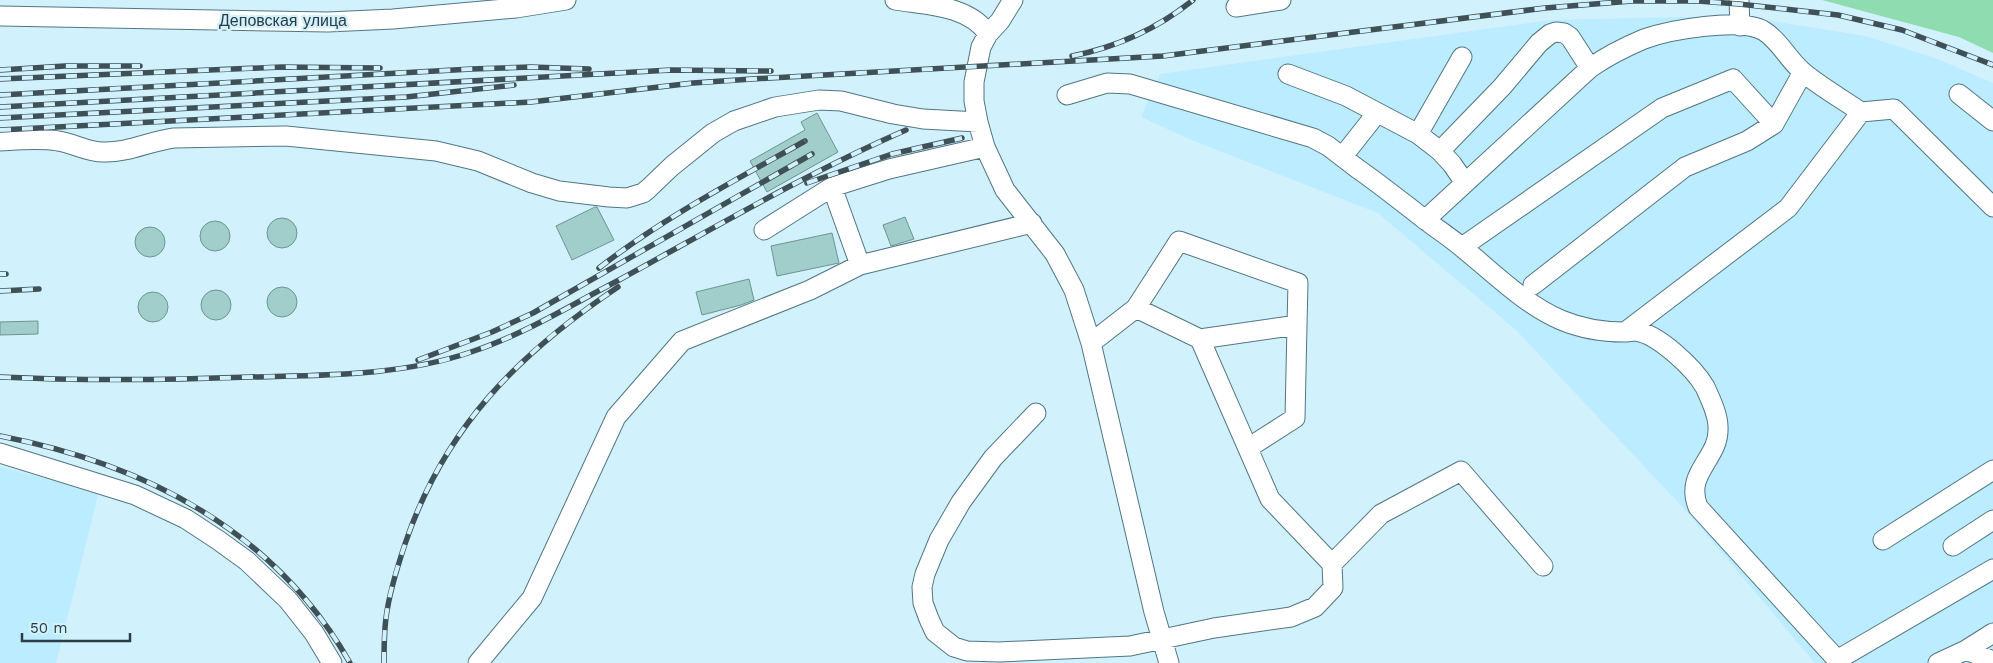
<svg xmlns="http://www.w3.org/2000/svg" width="1993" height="663" viewBox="0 0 1993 663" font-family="'Work Sans',sans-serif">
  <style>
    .built { fill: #bbecff }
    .green { fill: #8edcaf }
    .building { fill: #a1cdca; stroke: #6b9592 }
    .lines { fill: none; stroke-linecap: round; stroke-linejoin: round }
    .minor-casing { stroke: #517683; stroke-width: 21 }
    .minor { stroke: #fff; stroke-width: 19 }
    .rail-casing { stroke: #3f5157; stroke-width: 5.5 }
    .rail { stroke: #d1f1fd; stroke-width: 4; stroke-dasharray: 11; stroke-linecap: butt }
    .labels { text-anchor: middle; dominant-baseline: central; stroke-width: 4.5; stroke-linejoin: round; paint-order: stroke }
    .street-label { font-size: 16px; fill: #2c3c42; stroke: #d1f1fd }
  </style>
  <rect width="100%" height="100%" fill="#d1f1fd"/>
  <!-- built -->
  <path class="built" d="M1676,17L1765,20L1865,36L1935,58L1993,83V663H1815L1689,514L1517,331L1378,213L1189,139L1141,117L1160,74L1551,20Z
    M0,467L55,481L98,495L56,663H0Z"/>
  <!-- green -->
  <path class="green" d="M1822,0H1993V53L1959,37Z"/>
  <!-- building -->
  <path class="building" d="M817,113L838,152L767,192L750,161L805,130L801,122Z
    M595,207H597L614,240L572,260L556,226Z
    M905,217L914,239L891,246L883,225Z
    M267 233a15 15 0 1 1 30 0a15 15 0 1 1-30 0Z
    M200 236a15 15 0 1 1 30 0a15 15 0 1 1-30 0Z
    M135 242a15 15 0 1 1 30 0a15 15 0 1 1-30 0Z
    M832,233L839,263L777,276L771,246Z
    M749,279L754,300L741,305L702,315L696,292Z
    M267 302a15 15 0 1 1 30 0a15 15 0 1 1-30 0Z
    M201 305a15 15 0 1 1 30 0a15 15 0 1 1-30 0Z
    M138 307a15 15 0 1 1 30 0a15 15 0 1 1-30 0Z
    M38,321V334L0,335V322Z"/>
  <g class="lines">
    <defs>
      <path id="minor" d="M895,0C926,5 969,5 988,34
        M1013,0L1000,21L988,34L981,47L974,82V101L978,122L985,147L1005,190L1055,254L1074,290L1091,343L1154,612L1169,663
        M1739,0L1740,26
        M1236,7L1281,0
        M0,16L328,22L393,19L516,8L566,0
        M1288,74L1346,96L1418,134L1440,151L1452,164L1465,183
        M1959,94L1993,121
        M1067,95L1107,83L1130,84L1313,138L1328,146L1358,169C1381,185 1402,202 1424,219C1437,229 1451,238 1464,249C1495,274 1524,304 1561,320C1580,328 1604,332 1624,332C1628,332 1632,331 1636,331C1658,334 1694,368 1705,387C1710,398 1718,414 1718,427C1720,459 1684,472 1698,507L1840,663
        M1861,112L1894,109L1993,207
        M1418,134L1462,57
        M0,141C19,140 39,138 58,141C73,143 87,152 103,152C128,153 150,141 174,138L286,136L436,151L478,161L532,183L559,191L609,197L627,198L643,193L648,189L672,166L713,133L734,121L775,107L819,100L841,101L893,114L923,119L978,122
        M1440,151L1502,87L1539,43L1550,34L1556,32L1564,33L1570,37L1590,68
        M1343,156L1377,113
        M832,187L860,265
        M1425,220L1590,68C1607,56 1625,47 1644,39C1669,30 1741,17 1764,31C1780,41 1789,61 1804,73C1821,87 1842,99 1861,112L1788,208L1625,332
        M764,230L832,187L889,169L985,147
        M1462,247L1662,108L1733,79L1774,124L1803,72
        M1533,285L1685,167L1747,141L1774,124
        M1136,308L1179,241L1298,283L1297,325L1200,339
        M1036,413L993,458L961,502L939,540L925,574L922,587L923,603L929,619L935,632L954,647L967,651L999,652L1130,646L1214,628L1291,617L1315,607L1333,588L1332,564L1270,499L1200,339L1136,308L1091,343
        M1248,448L1295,418L1297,325
        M0,453L135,495L186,519L218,540L247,561L288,600L314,633L332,663
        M1883,540L1993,470
        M1953,546L1993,520
        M1332,564L1381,514L1461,471L1543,566
        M1966,650L1993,633
        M1837,660L1993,569
        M478,663L532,598L616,417L682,341L810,290L860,265L1032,223
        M1938,663L1966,650L1993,661"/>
    </defs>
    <!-- minor casing -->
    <use href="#minor" class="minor-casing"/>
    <!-- minor -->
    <use href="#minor" class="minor"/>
    <defs>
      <path id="rail" d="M1072,56C1117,47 1157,29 1193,0
        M0,70L65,66H140
        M0,79L282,67L380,68
        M0,95L472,69L531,67L589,69
        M0,107L671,70L771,71
        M0,118L406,97L514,85
        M0,130L531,102L693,83L752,79L1163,56L1545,8L1632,1H1698L1739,4L1838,15L1902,30L1993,65
        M807,183L892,154L962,138
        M599,268C663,218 734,181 805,141
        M0,274H6
        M0,291L39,289
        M418,360L492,332L533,313L812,154
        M0,377C84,381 167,380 251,377C325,375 401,376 471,352C523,335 571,305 619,280C714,228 807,173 906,130
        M0,436C145,464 275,531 350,663
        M384,663C384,648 384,633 386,618C389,593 397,568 405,544C444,428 518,354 618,287"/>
    </defs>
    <!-- rail casing -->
    <use href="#rail" class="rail-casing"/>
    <!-- rail -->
    <use href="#rail" class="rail"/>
  </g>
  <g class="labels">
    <!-- street labels -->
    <g class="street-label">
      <text x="283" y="20">Деповская улица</text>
    </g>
  </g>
  <!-- scale -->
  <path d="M22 633v8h108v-8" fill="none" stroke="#2c3c42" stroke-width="2.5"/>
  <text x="30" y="633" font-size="15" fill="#2c3c42" stroke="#d1f1fd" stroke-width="4" paint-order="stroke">50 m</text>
</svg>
